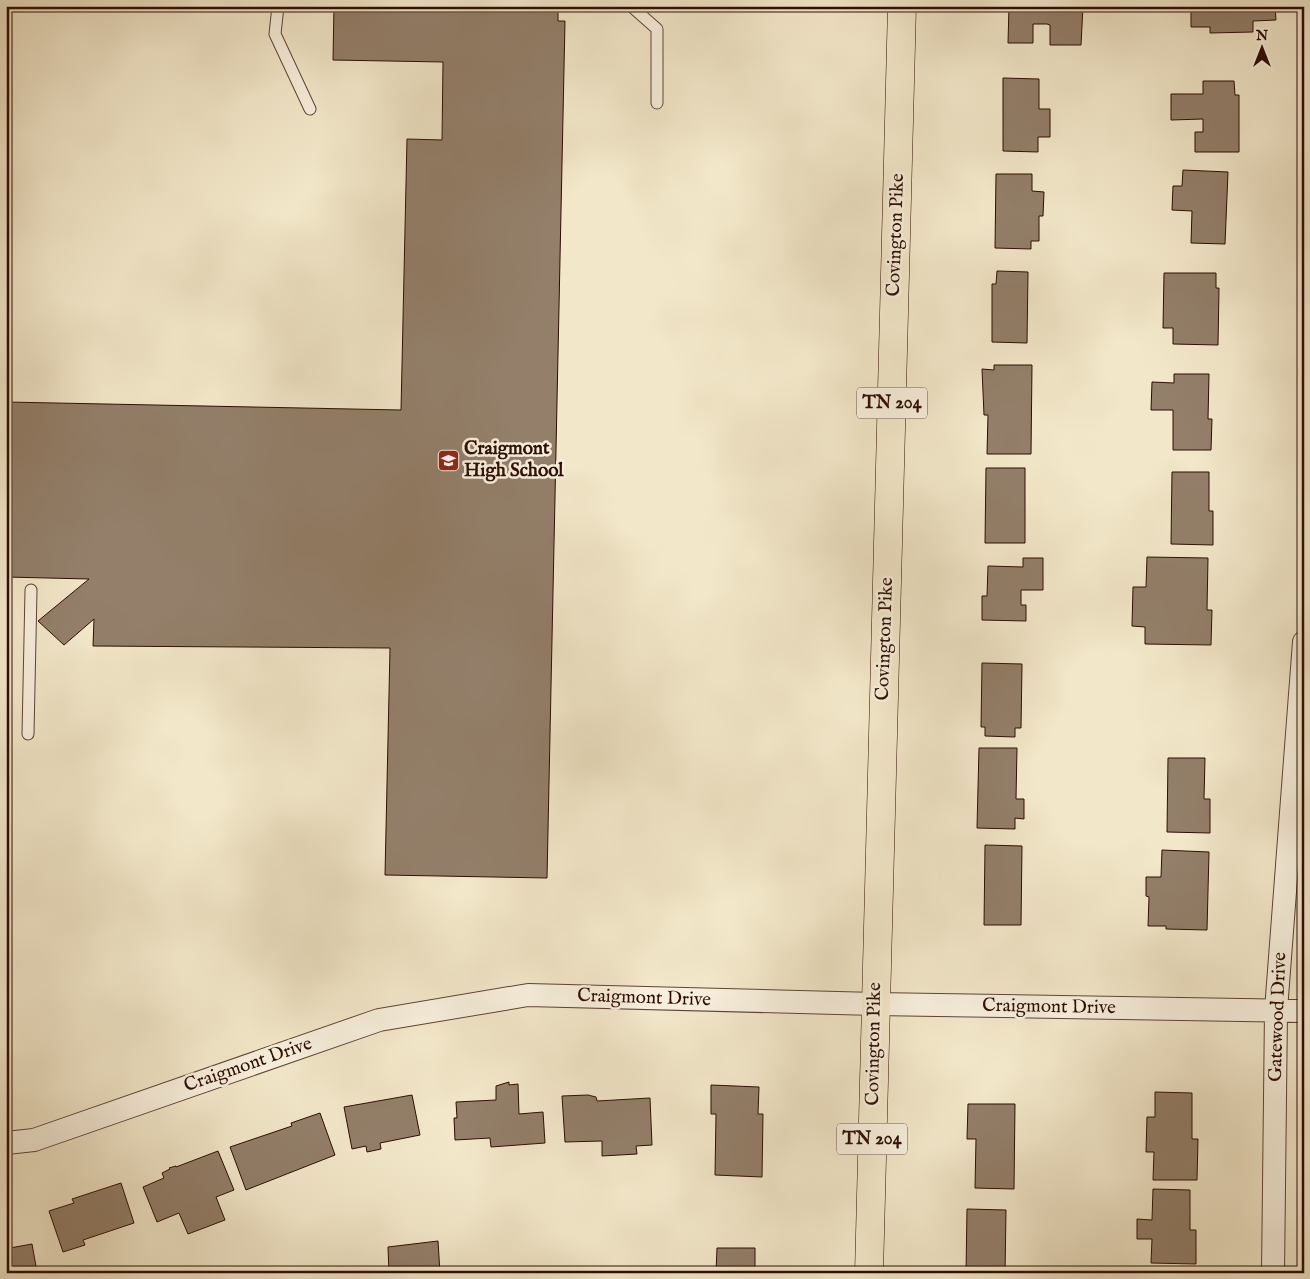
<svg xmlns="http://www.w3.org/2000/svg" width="1310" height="1279" viewBox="0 0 1310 1279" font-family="'IM FELL English',serif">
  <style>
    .building { fill: #937f6a; stroke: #2d0e03 }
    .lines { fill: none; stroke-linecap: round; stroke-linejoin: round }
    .lane-casing { stroke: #5e4434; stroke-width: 13 }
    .street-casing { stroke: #5e4434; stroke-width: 24 }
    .primary-casing { stroke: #2d0e03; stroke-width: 29 }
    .lane { stroke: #f7efdc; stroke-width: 11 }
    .street { stroke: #f7efdc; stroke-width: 22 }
    .primary { stroke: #f2e7c9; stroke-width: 28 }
    .labels { text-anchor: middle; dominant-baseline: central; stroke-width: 5; stroke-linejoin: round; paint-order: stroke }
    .shield { fill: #f7efdc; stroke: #6a5244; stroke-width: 1 }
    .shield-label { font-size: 18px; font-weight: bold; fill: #2d0e03 }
    .street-label { font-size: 19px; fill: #2d0e03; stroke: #f7efdc }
    .poi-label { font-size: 19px; font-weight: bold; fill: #2d0e03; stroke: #f7efdc; text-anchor: start }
  </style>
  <rect width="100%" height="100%" fill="#f2e7c9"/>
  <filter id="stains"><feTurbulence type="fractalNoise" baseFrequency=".004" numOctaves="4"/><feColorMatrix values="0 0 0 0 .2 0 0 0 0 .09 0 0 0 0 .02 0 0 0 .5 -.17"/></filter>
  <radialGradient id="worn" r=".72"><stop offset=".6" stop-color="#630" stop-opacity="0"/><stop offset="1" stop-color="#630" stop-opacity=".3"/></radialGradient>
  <!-- building -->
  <path class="building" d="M334,6H558V21H565L547,878L385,875L390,648L93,646L94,619L64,645L38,621L89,579L6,577V402L401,410L407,139L442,140L443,62L333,60Z
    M1009,6H1083L1081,45H1050V25L1047,24H1033V43H1008Z
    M1191,6H1275L1276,20L1253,21V32L1210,33V27H1191Z
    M1003,78L1039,79V109H1050V137H1038V152L1003,151Z
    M1203,81H1234L1235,95H1239V152H1195V132H1203V119L1171,120V94H1203Z
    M1183,170L1228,172L1225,244L1191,243L1192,211L1172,210L1173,186H1182Z
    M996,174H1032V191L1044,192L1043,216H1039V241H1031V249L995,248Z
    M997,271L1028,272L1027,343L992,342V284H996Z
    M1164,273H1216V288H1219L1218,345L1173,344V328H1163Z
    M994,365H1032L1031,454H987L988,415H984L982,369L994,370Z
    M1174,374H1209L1208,419H1212L1211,450H1173V410H1151L1152,382L1174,383Z
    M986,468H1025V543H985Z
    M1172,472H1209V511H1213V545L1171,544Z
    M1147,557L1208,558L1207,610H1212L1211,645L1145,644V627L1132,626L1133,587H1146Z
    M1023,558H1043V590H1021V605H1026V621L982,620V596H987L988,566L1023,567Z
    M982,663L1022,664L1021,728H1015V737L985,736V727H981Z
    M979,748H1017L1016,799H1024V819L1015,818V829L977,828Z
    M1168,758H1205L1204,799H1210V833L1167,832Z
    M985,845L1022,846L1021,925H984Z
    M1162,850L1209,852L1207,930L1166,929V926H1148L1149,897L1146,896V877H1161Z
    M509,1082V1085L518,1084L519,1114L543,1112L545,1143L491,1147L490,1138L455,1140L454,1118H457L456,1102L496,1100V1086Z
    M711,1085L759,1087L758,1114H763L762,1177L715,1175L716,1114H711Z
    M1155,1092L1192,1093V1139H1198L1197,1180H1153L1154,1152H1146L1147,1117H1155Z
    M412,1095L420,1135L380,1143L381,1149L367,1152L366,1146L352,1149L344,1107Z
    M588,1095L596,1097L597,1101L650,1098L652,1145L636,1146L637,1154L602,1156V1141L565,1142L562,1096Z
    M968,1104H1015L1014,1189L975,1188L976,1139H967Z
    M320,1113L335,1155L246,1190L230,1147L292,1126L291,1123Z
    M218,1151L234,1190L216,1197L225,1220L188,1234L179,1213L157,1222L143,1187L164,1178L162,1173L170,1169L169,1168L176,1166V1167Z
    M121,1183L134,1223L83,1240L85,1245L63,1252L49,1211L74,1203L72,1199Z
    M1153,1189L1190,1190V1230H1196V1264L1151,1263L1152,1239H1137V1219L1152,1220Z
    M967,1209L1006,1210L1005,1273H966Z
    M6,1229L10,1248L32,1244L37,1272L6,1273Z
    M438,1241L440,1273H389L388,1247Z
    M717,1248H755V1272L760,1273H716Z
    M1151,1268L1159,1271L1158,1273H1150Z"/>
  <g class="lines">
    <defs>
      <path id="lane" d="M278,6L275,34L310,109
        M631,6L657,29V103
        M28,734L31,590"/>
      <path id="street" d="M6,1143L34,1140L379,1020L528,995L875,1004L1304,1011
        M1273,1273L1276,1010L1304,642"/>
      <path id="primary" d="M869,1273L902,6"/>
    </defs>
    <!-- lane casing -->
    <use href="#lane" class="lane-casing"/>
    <!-- street casing -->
    <use href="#street" class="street-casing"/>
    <!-- primary casing -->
    <use href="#primary" class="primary-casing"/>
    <!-- lane -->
    <use href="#lane" class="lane"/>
    <!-- street -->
    <use href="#street" class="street"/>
    <!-- primary -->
    <use href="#primary" class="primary"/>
  </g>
  <!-- icons -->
  <defs>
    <symbol id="school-square" viewBox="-11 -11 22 22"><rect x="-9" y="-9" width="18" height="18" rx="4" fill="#8f2418" stroke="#f7efdc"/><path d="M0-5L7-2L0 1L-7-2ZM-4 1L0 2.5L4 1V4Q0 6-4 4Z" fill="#fff"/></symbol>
  </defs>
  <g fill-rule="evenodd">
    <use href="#school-square" x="436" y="448" width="25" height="25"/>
  </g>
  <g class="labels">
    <!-- shield labels -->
    <g class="shield">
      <rect x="857" y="387.5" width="70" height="31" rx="4"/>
      <rect x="837" y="1123.5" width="70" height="31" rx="4"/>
    </g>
    <g class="shield-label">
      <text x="892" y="403">TN 204</text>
      <text x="872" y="1139">TN 204</text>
    </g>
    <!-- street labels -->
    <g class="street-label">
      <text transform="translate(896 235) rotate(-88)">Covington Pike</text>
      <text transform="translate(885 639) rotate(-88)">Covington Pike</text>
      <text transform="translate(644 998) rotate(2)">Craigmont Drive</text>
      <text transform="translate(1049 1007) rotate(1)">Craigmont Drive</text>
      <text transform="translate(1278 1017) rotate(-88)">Gatewood Drive</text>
      <text transform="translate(874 1044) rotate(-89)">Covington Pike</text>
      <text transform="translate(248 1065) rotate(-19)">Craigmont Drive</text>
    </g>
    <!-- poi labels -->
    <g class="poi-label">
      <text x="464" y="449">Craigmont<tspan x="464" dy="22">High School</tspan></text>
    </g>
  </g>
  <!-- margin -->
  <rect width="1310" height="1279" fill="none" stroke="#f2e7c9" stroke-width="25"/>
  <rect x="8" y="8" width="1295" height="1264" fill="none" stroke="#2d0e03" stroke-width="2.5"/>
  <rect x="12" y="12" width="1285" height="1254" fill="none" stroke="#2d0e03"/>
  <!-- north arrow -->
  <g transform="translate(1262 48)" stroke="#f7efdc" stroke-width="4" paint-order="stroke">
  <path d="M0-4L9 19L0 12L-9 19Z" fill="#2d0e03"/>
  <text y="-8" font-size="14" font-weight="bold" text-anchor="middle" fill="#2d0e03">N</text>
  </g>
  <rect width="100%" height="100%" filter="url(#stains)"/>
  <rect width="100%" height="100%" fill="url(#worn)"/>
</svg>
